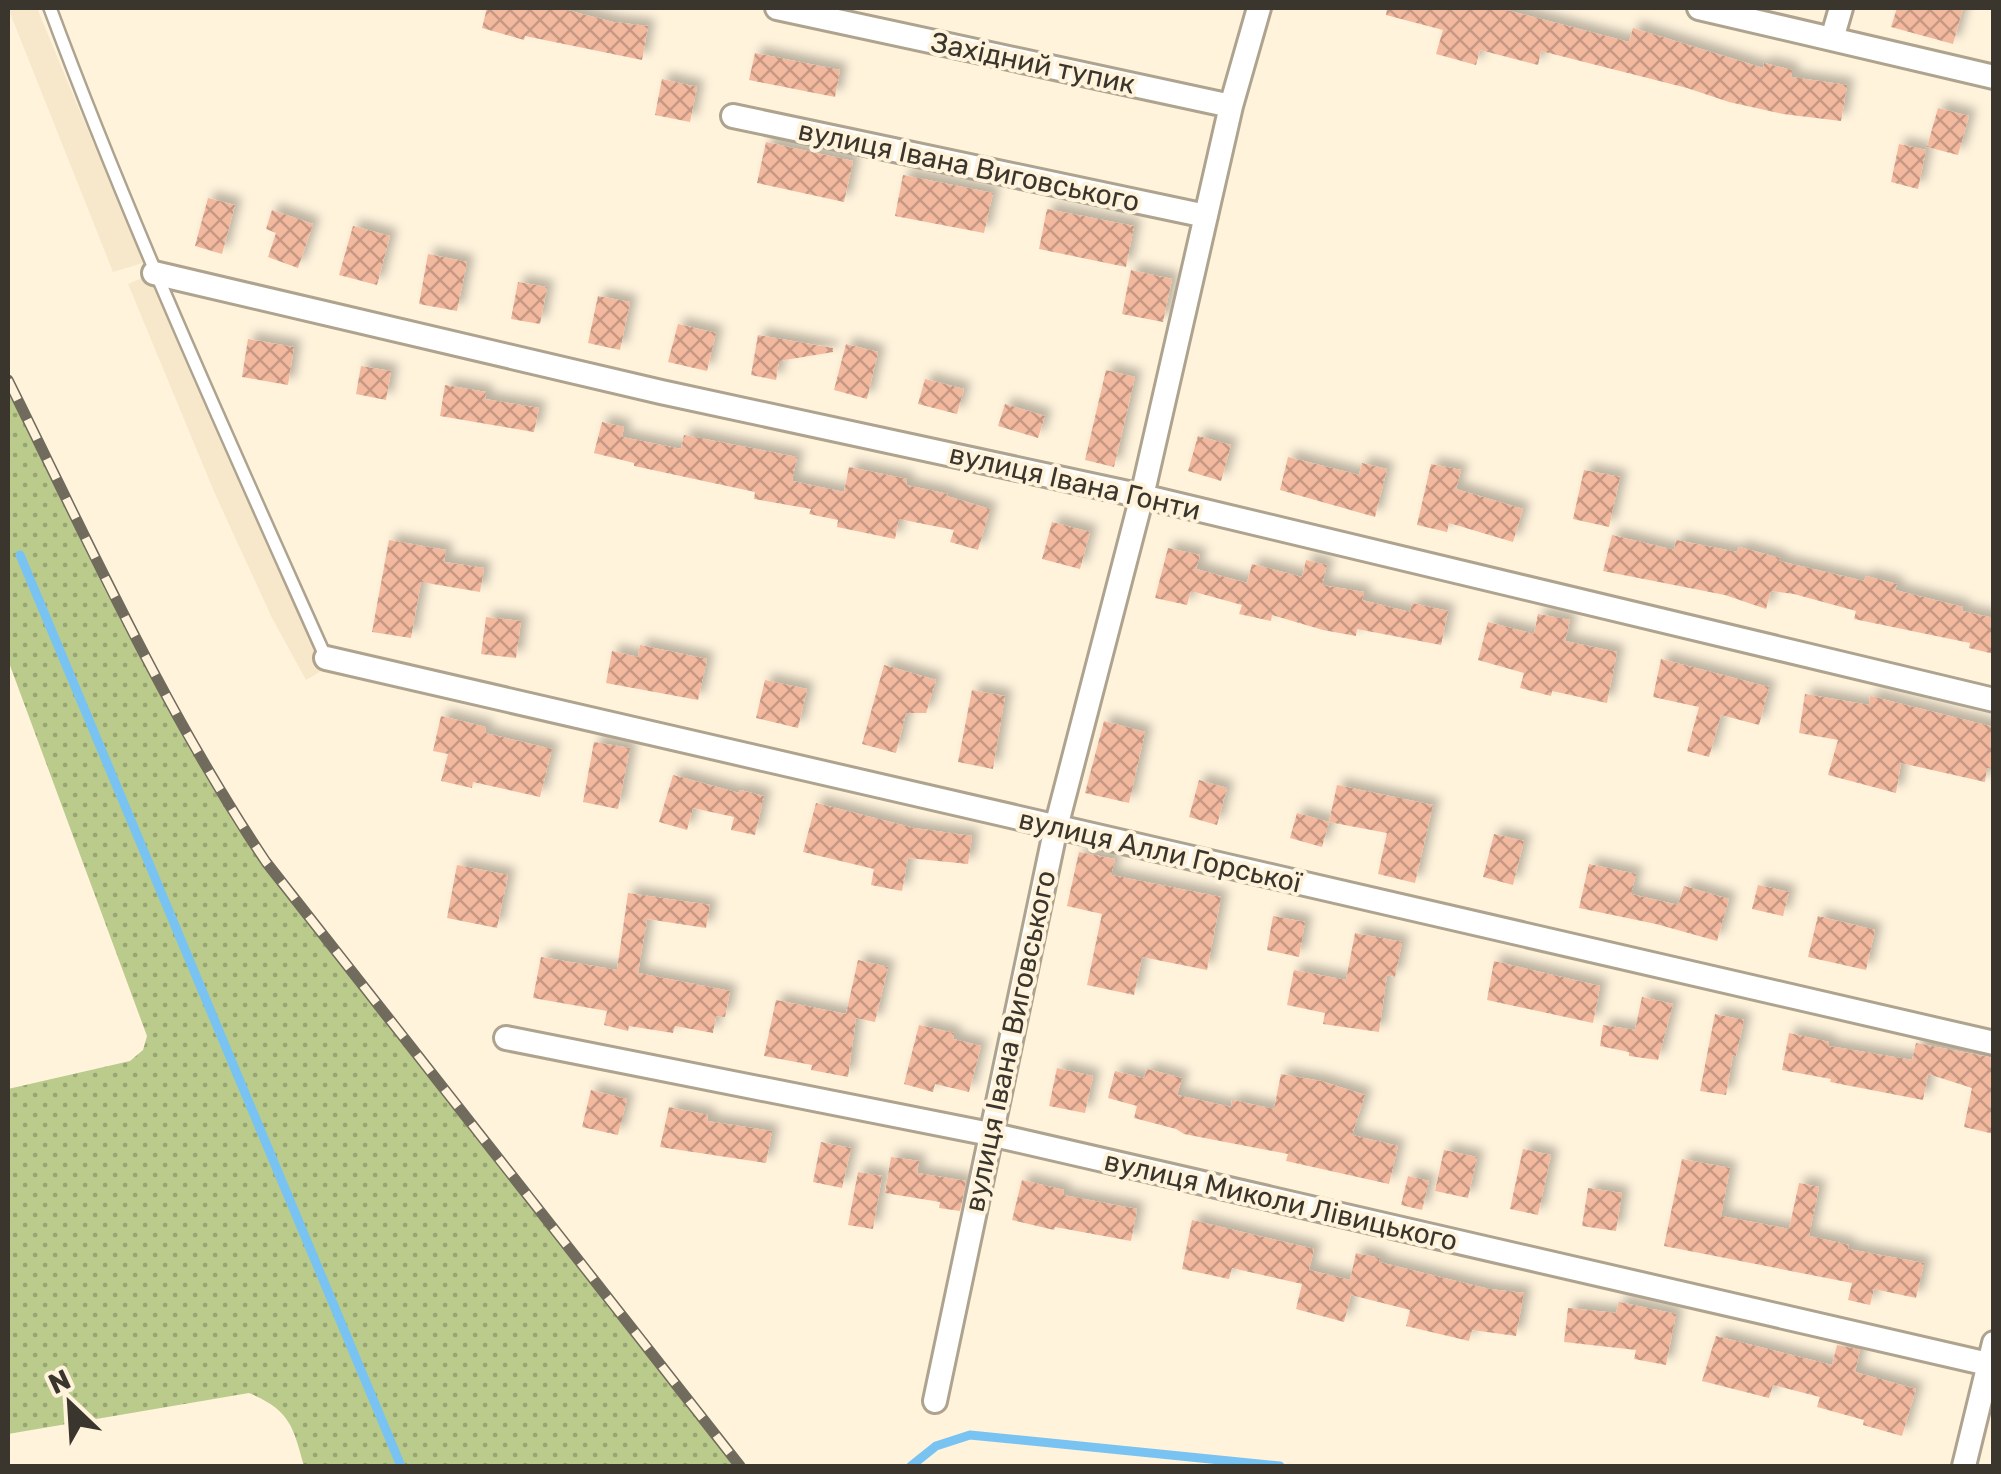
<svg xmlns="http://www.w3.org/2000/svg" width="2001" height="1474" viewBox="0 0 2001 1474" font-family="Rubik,sans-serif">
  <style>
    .built { fill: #f7e8cb }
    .grass { fill: url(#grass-dots) }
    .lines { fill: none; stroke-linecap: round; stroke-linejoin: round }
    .stream { stroke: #79c3f3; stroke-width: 9 }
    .building { fill: url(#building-cross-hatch); filter: url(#shadow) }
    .lane-casing { stroke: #aea38e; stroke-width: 16 }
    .street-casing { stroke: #aea38e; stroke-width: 28 }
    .lane { stroke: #fff; stroke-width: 11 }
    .street { stroke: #fff; stroke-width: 22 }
    .rail-casing { stroke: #716b5e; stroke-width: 11 }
    .rail { stroke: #fff3dc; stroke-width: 8; stroke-dasharray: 22; stroke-linecap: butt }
    .labels { text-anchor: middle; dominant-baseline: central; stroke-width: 8; stroke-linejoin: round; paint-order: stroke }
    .street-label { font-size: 28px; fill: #3a362d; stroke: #fff3dc }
  </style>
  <defs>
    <pattern id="grass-dots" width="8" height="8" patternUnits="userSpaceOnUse" patternTransform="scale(2.5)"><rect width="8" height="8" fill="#bacb8c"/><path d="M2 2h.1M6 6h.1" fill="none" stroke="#98a673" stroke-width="1.8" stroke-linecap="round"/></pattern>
    <pattern id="building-cross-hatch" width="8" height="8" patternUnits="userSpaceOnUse" patternTransform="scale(2.5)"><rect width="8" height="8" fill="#f3b99f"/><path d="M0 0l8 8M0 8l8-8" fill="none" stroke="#c69782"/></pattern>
    <filter id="shadow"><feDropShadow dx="7" dy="-7" stdDeviation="5" flood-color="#0004"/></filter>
  </defs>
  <rect width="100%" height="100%" fill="#fff3dc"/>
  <!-- built -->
  <path class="built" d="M8,8H37L143,263L113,272Z
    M154,273L233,466L327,668L306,680L272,618L215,494L128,284Z"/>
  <!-- grass -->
  <path class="grass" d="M8,380C89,543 164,710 266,862L740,1466H304C293,1426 290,1410 249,1393L8,1434V1089L130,1061L143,1050L147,1036L8,660Z"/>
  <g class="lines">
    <!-- stream -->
    <path class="stream" d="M20,555L401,1466
      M911,1466L936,1446L970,1435L1280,1466"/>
  </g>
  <!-- building -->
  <path class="building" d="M487,8H559L613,22L648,26L642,60L525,36L524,40L482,28Z
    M1387,8H1499L1629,42L1633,28L1763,68L1764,63L1792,70L1791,77L1847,85L1841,121L1783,114L1729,102L1687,88L1541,51L1538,65L1480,50L1476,65L1436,54L1443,30L1386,15Z
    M1897,8H1963L1953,44L1891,27Z
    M755,53L840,70L835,97L749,80Z
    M662,79L697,87L690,122L655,115Z
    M1938,108L1969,116L1958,155L1927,147Z
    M766,142L853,161L844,202L757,183Z
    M1899,144L1926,150L1918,189L1891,182Z
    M903,175L993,193L984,233L895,216Z
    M208,198L235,205L222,254L195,246Z
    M1047,209L1134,226L1126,267L1039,249Z
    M272,210L313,224L298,268L268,257L276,233L266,229Z
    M353,226L390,236L377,285L339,275Z
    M428,254L467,262L457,311L419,304Z
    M1131,270L1172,279L1163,322L1122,314Z
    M518,282L547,287L540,324L511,319Z
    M598,296L630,302L620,350L588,343Z
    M678,324L716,333L707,371L668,362Z
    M758,335L833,348V352L779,361L776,380L751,375Z
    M248,339L294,347L288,385L242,377Z
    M846,344L878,352L867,399L834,390Z
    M361,366L391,371L386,400L356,394Z
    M1106,370L1135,377L1114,467L1085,460Z
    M925,379L964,389L957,414L918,404Z
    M445,385L486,392L485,399L539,408L534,432L440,416Z
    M1005,404L1045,416L1038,438L998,426Z
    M602,422L624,427L622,437L681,449L684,435L797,457L792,481L844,492L849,467L907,479L906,485L948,494L947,496L990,509L978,550L950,542L954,530L899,519L895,539L837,527L838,520L809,514L811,509L754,499L755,492L634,466V463L594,453Z
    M1198,436L1231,445L1221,481L1188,471Z
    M1288,457L1359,475L1362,463L1387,469L1375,517L1280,490Z
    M1431,464L1461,470L1456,489L1523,509L1513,542L1449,523L1447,532L1417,525Z
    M1584,470L1620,477L1609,527L1573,519Z
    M1052,522L1090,532L1080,569L1042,559Z
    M1612,535L1674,550L1676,540L1737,552L1739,547L1780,558L1779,561L1864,581L1866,576L1897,584L1895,590L1963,607L1962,611L1994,618V654L1969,648L1970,643L1854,619L1856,611L1794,594L1771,591L1766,609L1725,595L1603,571Z
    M389,540L446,550L444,562L484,568L480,592L421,582L411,638L372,632Z
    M1168,548L1200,555L1196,569L1247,583L1252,564L1302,577L1306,560L1327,565L1322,585L1364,592L1362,600L1410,612L1412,603L1448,611L1441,645L1357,629L1356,636L1323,630L1272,615L1271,621L1239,614L1242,605L1191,591L1187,605L1155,598Z
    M1538,614L1570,620L1565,641L1617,652L1607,703L1552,691L1551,696L1520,688L1524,673L1478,660L1488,622L1534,634Z
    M486,617L521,621L516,658L481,654Z
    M640,645L707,659L698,700L606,683L612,651L638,657Z
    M1661,659L1769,687L1759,725L1721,715L1709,757L1687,751L1699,707L1653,697Z
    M884,665L936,680L926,713H906L896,753L862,744Z
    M765,680L807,689L798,728L756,718Z
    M972,690L1005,696L993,769L958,762Z
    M1805,694L1869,705L1870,696L1994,727V769L1987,768L1985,782L1901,763L1896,793L1828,775L1838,740L1799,733Z
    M441,716L486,727L485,733L552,749L540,797L473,782L472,788L441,781L448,754L433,751Z
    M1104,721L1145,732L1129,803L1085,793Z
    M594,742L630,748L618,809L583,802Z
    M673,775L739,793L740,790L764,796L755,835L731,830L734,817L693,808L687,830L659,822Z
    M1199,780L1227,788L1217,825L1189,817Z
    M1337,785L1433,805L1415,883L1378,874L1387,833L1329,822Z
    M816,803L914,828L972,836L968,864L908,858L902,891L871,885L874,869L803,852Z
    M1297,813L1329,822L1322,847L1290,838Z
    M1494,834L1524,841L1513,885L1483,877Z
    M1079,852L1115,859L1111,875L1221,897L1207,970L1142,957L1134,995L1087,985L1102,914L1067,906Z
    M1589,864L1636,874L1631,894L1678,905L1684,886L1729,899L1717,941L1656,924L1579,908Z
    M457,865L508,875L497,928L447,918Z
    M1758,885L1789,892L1783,916L1752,909Z
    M628,893L710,905L706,928L647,919L638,973L730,991L725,1017L716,1016L713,1033L675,1026L673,1033L629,1026L628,1031L604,1025L607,1011L533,998L541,957L617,970Z
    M1273,916L1305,922L1299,957L1267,950Z
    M1818,916L1875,930L1866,970L1808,957Z
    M1355,933L1402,942L1395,977L1387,975L1379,1032L1323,1024L1325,1013L1287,1005L1294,970L1346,980Z
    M858,960L888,967L875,1022L856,1018L848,1077L811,1070L812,1065L764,1056L776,1000L846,1014Z
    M1494,961L1600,986L1593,1023L1487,1000Z
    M1642,997L1673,1004L1658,1060L1629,1056V1052L1600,1046L1603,1025L1635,1030Z
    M1715,1014L1744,1020L1736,1056L1733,1055L1726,1095L1700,1091Z
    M919,1025L954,1033L953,1039L981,1046L969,1092L935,1084L933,1092L904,1084Z
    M1789,1033L1829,1042V1046L1912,1060L1916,1043L1994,1058V1134L1964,1127L1972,1088L1928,1074L1923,1100L1830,1082L1831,1079L1782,1070Z
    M1057,1068L1093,1076L1085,1113L1049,1106Z
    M1147,1069L1182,1078L1177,1095L1231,1107L1232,1100L1274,1109L1281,1074L1321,1081L1365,1095L1352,1135L1398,1146L1389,1184L1286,1161L1288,1154L1184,1134L1176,1129L1134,1118L1137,1106L1108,1098L1115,1071L1144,1078Z
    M591,1090L627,1099L618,1135L582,1127Z
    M669,1107L708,1115L707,1121L772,1131L766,1163L660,1147Z
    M821,1142L851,1148L842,1188L813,1182Z
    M1523,1149L1551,1155L1538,1215L1510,1209Z
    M1444,1150L1477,1157L1468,1198L1435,1191Z
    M891,1157L919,1161L917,1173L966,1181L960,1211L939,1208L940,1202L885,1193Z
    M1682,1159L1730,1168L1721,1216L1789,1229L1799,1183L1819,1187L1809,1236L1849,1245L1848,1249L1924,1263L1916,1298L1874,1289L1870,1305L1848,1300L1852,1283L1664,1246Z
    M858,1172L882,1176L873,1229L848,1225Z
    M1408,1176L1429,1181L1422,1210L1401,1205Z
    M1022,1180L1064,1190L1063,1195L1137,1209L1131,1241L1055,1227L1054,1230L1012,1220Z
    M1588,1188L1622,1193L1616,1231L1582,1226Z
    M1192,1220L1314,1249L1309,1270L1350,1280L1356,1253L1380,1258L1379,1262L1489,1289L1524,1293L1516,1336L1472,1330L1469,1341L1406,1326L1410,1310L1351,1295L1344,1322L1296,1309L1302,1284L1232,1268L1229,1279L1182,1269Z
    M1619,1302L1676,1314L1666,1365L1634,1359L1636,1350L1564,1342L1568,1308L1616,1313Z
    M1716,1336L1832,1365L1837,1345L1860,1350L1855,1372L1916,1389L1902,1436L1863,1425L1864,1420L1817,1407L1820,1397L1773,1385L1769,1398L1702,1381Z"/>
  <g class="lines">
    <defs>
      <path id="lane" d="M50,8C132,229 230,443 326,658"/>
      <path id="street" d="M777,8L1231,106
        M1699,8L1994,77
        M1832,39L1841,8
        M733,116L1206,216
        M154,273L661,392L1142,496L1994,700
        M326,658L1994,1043
        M506,1038L990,1134L1988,1364
        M935,1401L1056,827L1142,496L1231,106L1259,8
        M1964,1466L1994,1343"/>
    </defs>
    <!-- lane casing -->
    <use href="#lane" class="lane-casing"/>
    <!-- street casing -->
    <use href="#street" class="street-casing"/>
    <!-- lane -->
    <use href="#lane" class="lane"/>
    <!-- street -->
    <use href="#street" class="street"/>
    <defs>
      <path id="rail" d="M8,380C89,543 164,710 266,862L740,1466"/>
    </defs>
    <!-- rail casing -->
    <use href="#rail" class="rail-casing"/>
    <!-- rail -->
    <use href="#rail" class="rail"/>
  </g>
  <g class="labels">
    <!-- street labels -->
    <g class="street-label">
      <text transform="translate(1033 63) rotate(12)">Західний тупик</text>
      <text transform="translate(969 166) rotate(12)">вулиця Івана Виговського</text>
      <text transform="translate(1075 482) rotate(13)">вулиця Івана Гонти</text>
      <text transform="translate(1160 851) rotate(13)">вулиця Алли Горської</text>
      <text transform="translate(1010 1041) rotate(-78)">вулиця Івана Виговського</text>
      <text transform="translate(1281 1201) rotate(13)">вулиця Миколи Лівицького</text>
    </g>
  </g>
  <!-- border -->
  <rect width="2001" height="1474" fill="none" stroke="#3a362d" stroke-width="20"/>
  <!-- north arrow -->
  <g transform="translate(70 1404) rotate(335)" stroke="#fff3dc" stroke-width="8" paint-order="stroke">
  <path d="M0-8L18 38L0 25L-18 38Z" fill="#3a362d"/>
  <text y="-15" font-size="28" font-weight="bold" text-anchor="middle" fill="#3a362d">N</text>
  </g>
</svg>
